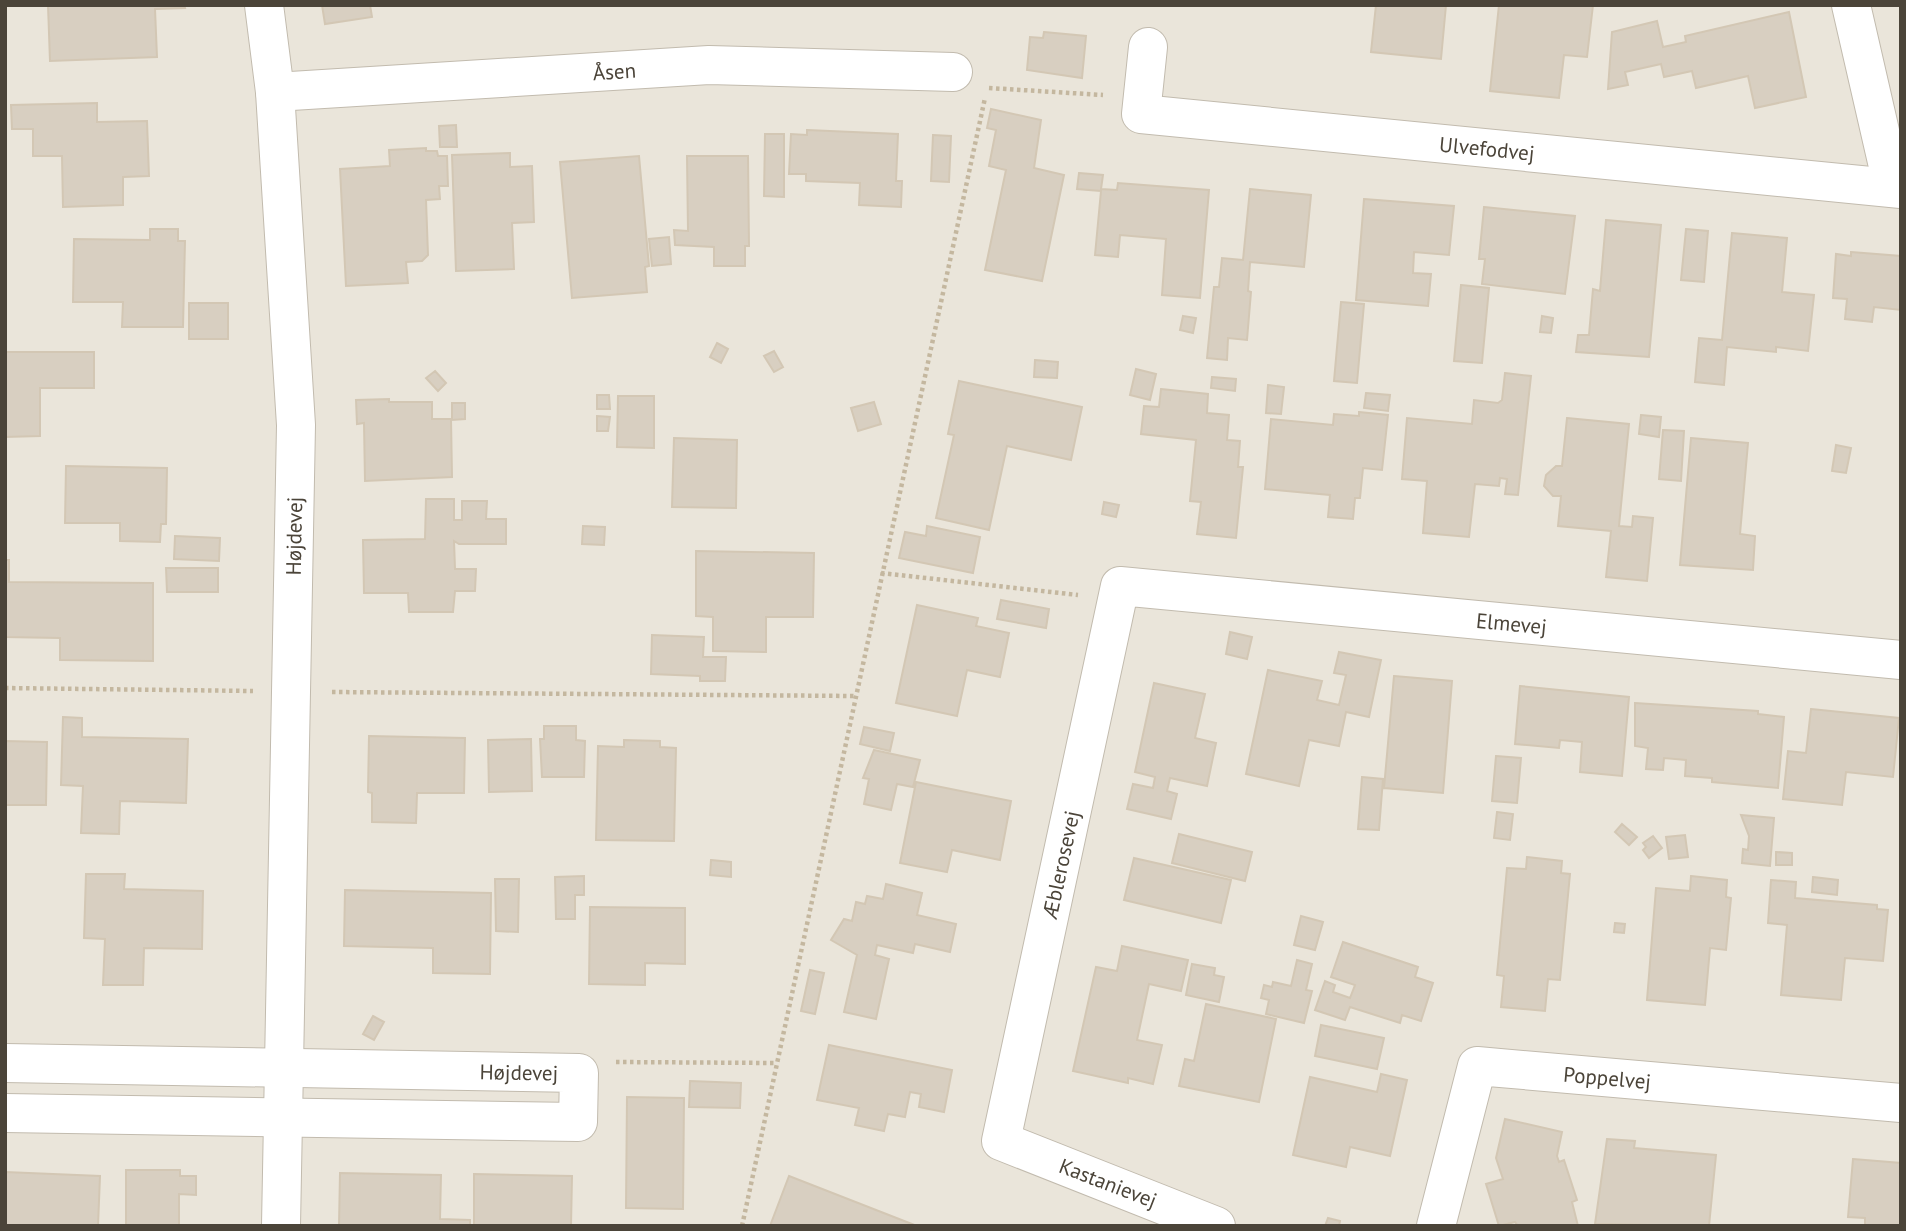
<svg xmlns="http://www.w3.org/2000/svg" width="1906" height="1231" viewBox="0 0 1906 1231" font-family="'PT Sans',sans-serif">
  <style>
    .residential { fill: #eae5da }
    .building { fill: #d8cfc1; stroke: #d3c7b4; stroke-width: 2 }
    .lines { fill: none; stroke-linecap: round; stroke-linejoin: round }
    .minor-casing { stroke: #c2bbae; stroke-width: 40 }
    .path { stroke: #c4b79f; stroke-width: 4.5; stroke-dasharray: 3.5 3.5; stroke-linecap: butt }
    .minor { stroke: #fff; stroke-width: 38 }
    .labels { text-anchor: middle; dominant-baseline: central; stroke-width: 7; stroke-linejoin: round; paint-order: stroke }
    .street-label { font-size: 21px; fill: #4b4439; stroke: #fff }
  </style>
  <rect width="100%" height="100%" fill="#f6f3ec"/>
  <!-- residential -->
  <path class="residential" d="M5,5H1901V1226H5Z"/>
  <!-- building -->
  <path class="building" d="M48,5H184L185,8L155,9L157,57L50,61Z
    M322,5H370L372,17L325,24Z
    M1376,5H1446L1441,59L1371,52Z
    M1499,5H1593L1587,57L1564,55L1559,98L1490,91Z
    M1789,12L1806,97L1755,108L1748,76L1696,88L1692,71L1664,77L1661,64L1625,72L1628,85L1608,89L1612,32L1657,21L1663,47L1686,42L1685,36Z
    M1044,32L1086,36L1082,78L1027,70L1030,37L1043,38Z
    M97,103V122L147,121L149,176L123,177V205L63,207L62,156H33V129H12L11,105Z
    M991,109L1041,120L1034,168L1064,175L1042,281L985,270L1006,170L989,166L996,130L987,128Z
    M456,125L457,147H440L439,126Z
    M807,130L898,134L896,181H902L901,207L859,205L860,183L806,181V174H789L791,134L807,135Z
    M765,134H784V197L764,196Z
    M933,135L951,136L949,182L931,181Z
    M426,148V151H437L438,156H447L448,186H439L440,199L426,200L428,255L422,261L406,262L408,283L346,286L340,169L390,166L389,150Z
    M510,153V167L532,166L534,222L512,223L514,269L456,271L452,155Z
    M639,156L649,266L645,267L647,292L572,298L560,162Z
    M687,156H748L749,246H745V266H714V247L675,245L674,230L688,231Z
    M1079,173L1103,175L1101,189L1117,190L1118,183L1209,190L1200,298L1162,295L1166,239L1120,235L1118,257L1095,255L1101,191L1077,189Z
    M1250,189L1311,195L1304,267L1250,262L1248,291L1251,292L1247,340L1228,338L1227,360L1207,358L1214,287H1219L1222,258L1243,260Z
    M1364,199L1454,206L1449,255L1414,252L1413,273L1431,274L1428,306L1356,300Z
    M1484,207L1575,216L1565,294L1482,284L1485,259H1479Z
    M1606,220L1661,225L1649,357L1576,352L1578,335H1589L1593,289L1600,291Z
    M150,229H178V241H185L183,327H122L123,302H73L74,239L150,240Z
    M1686,229L1708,231L1704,282L1681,280Z
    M1732,233L1787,238L1782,292L1814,295L1808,351L1776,347V352L1727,347L1724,385L1695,382L1699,338L1722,340Z
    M669,237L671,264L652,266L649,239Z
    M1851,252L1901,256V310L1874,307L1872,322L1845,319L1847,299L1833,298L1836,254L1851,256Z
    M1461,285L1489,288L1482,363L1454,361Z
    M1341,302L1364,304L1357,383L1334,381Z
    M189,303H228V339H189Z
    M1183,316L1196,318L1193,333L1180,330Z
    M1542,316L1553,318L1551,333L1540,332Z
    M717,343L728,349L721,363L710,357Z
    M774,351L783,367L774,372L764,356Z
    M5,352H94V388H40V436L5,437Z
    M1035,360L1058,362L1057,378L1034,377Z
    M1136,369L1156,374L1150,400L1130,395Z
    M435,371L446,383L438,391L426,378Z
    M1505,373L1531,376L1518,495L1505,494L1507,479L1500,478L1499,486L1475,484L1469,537L1423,533L1427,481L1402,479L1407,418L1472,424L1474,400L1498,403L1502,400Z
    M1212,377L1236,379L1235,391L1211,388Z
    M959,381L1082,407L1071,460L1007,446L989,530L936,518L954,435L948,434Z
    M1268,385L1284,387L1281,414L1266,413Z
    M1161,389L1208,394L1207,413L1229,415L1227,440L1240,441L1238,467H1243L1236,538L1197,534L1201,502L1190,501L1196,440L1141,434L1144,406L1159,407Z
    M1366,393L1390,395L1388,411L1364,408Z
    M597,395H609L610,409H597Z
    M618,396H654V448L617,447Z
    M389,399V402H432V419H451L452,477L365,481L364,423L357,424L356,400Z
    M874,402L881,424L858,431L851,408Z
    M452,403H465V419L452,420Z
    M1359,412L1388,415L1382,470L1363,468L1360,498H1355L1353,519L1328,517L1330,495L1265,489L1271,419L1333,425L1334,414L1359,416Z
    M1641,415L1661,417L1659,437L1639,434Z
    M597,416L610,417L608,431H597Z
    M1567,418L1629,424L1619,526L1632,527L1633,516L1653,518L1647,581L1606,577L1611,531L1558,526L1561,496H1553L1544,486L1546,475L1556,466H1562Z
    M1663,430L1684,431L1681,481L1659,479Z
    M674,438L737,440L736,508L672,507Z
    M1691,438L1748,443L1740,534L1755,536L1753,570L1680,565Z
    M1836,445L1851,448L1846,473L1832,471Z
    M66,466L167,468L166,524H161L160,542L120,541V523H65Z
    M426,499H454V520H462V501H487L486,519H506V544H459L454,541L455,569H476L475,591H455L453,612H409L408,593H364L363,540L425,539Z
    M1104,502L1119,505L1116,517L1102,514Z
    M583,526L605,527L604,545L582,544Z
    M927,526L980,537L973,573L899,558L905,532L926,536Z
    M175,536L220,538L219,561L174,559Z
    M696,551L814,553L813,617H766V652L713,651V617L696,616Z
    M5,560H9V582L153,583V661L60,660V638L5,637Z
    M166,568H218V592H167Z
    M1001,600L1049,609L1046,628L997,619Z
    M917,605L978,618L976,626L1009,633L1000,677L967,670L957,716L896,703Z
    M1230,632L1252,637L1247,659L1226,654Z
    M652,635L704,637L703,657H726L725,681H700V676L651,674Z
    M1339,652L1381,660L1369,717L1346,712L1339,746L1309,740L1299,786L1246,774L1268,670L1322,681L1317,700L1339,705L1346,675L1334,673Z
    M1394,676L1452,681L1443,793L1384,788Z
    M1154,683L1205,694L1195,738L1216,743L1207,786L1170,778L1167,791L1177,794L1171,819L1127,809L1133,784L1153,788L1155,777L1135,772Z
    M1520,686L1629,697L1622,776L1580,772L1582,742L1560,740L1559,748L1515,744Z
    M1635,703L1758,711V714L1784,717L1778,788L1712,782V778L1685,776L1686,760L1664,758L1663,770L1646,769L1648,748L1635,746Z
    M1811,709L1899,718L1893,777L1846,772L1842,805L1783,799L1788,751L1806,753Z
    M63,717L82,718V737L188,739L186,803L120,801L119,834L81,833L83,786L61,785Z
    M544,726H576V740L585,741L584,777H542L540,739H544Z
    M864,727L894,733L890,751L860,744Z
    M369,736L465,738L464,793H417L416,823L372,822V793L368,792Z
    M531,739L532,791L489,792L488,740Z
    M624,740L660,741V747L676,748L674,841L596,840L598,746L624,747Z
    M5,741L47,742L46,805H5Z
    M874,750L920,760L913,787L897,784L891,810L864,804L869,779L863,778Z
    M1496,756L1521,758L1517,803L1492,801Z
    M1362,777L1383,779L1379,830L1358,829Z
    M916,782L1011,801L1000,860L952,850L947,872L900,863Z
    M1497,812L1513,814L1510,840L1494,838Z
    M1741,815L1774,818L1770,866L1742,863L1743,849L1748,850L1749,836Z
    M1622,824L1637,837L1629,845L1615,832Z
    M1179,834L1252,852L1245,881L1172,863Z
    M1685,835L1688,857L1669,859L1666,837Z
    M1653,836L1662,848L1649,858L1643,850L1646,847L1643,843Z
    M1776,852L1792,853V865H1776Z
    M1527,857L1562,861L1561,873L1570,874L1560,980L1548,979L1545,1011L1501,1007L1504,976L1497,975L1507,868L1526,869Z
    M1134,858L1231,880L1221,923L1124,900Z
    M711,860L731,862V877L710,875Z
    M86,874H125L124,889L203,891L202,949L144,948L143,985H103L105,939L84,938Z
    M584,876V895H575V919H556L555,877Z
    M1691,876L1727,880L1726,897L1731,898L1726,950L1710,948L1705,1005L1647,1000L1656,888L1690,891Z
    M1813,877L1838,880L1837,895L1812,892Z
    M495,879H519L518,932L496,931Z
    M1771,880L1796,882L1795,898L1877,905V909L1888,910L1883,961L1845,958L1841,1000L1781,995L1787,925L1768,923Z
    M886,884L922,893L917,915L956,924L950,952L915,944L913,953L877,945L875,955L889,959L876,1019L844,1012L857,955L831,940L844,919L852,921L856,902L865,904L867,896L883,899Z
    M345,890L491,893L490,974L433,973V948L344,946Z
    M590,907L685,908V964L645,963V985L589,984Z
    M1301,916L1323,922L1315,950L1294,945Z
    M1615,923L1625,924L1624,933L1614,932Z
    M1343,942L1418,967L1415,977L1433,983L1421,1021L1402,1015L1400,1023L1350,1007L1345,1020L1315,1010L1325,981L1335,985L1333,992L1350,998L1355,985L1331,977Z
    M1122,946L1188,960L1181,991L1149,984L1137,1040L1162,1045L1153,1084L1128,1078V1083L1073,1071L1096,967L1117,971Z
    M1297,960L1312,964L1306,990L1312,991L1304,1023L1266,1014L1269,1000L1261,998L1264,985L1272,987L1273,982L1291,986Z
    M1192,964L1215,968L1214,975L1224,977L1219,1002L1186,995Z
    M810,970L824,973L815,1014L801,1011Z
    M1206,1004L1276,1019L1259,1102L1179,1086L1185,1059L1194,1061Z
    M373,1016L384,1022L374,1040L363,1034Z
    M1321,1025L1384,1038L1377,1069L1315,1056Z
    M829,1045L952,1070L944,1112L919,1107L921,1094L910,1092L905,1117L888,1114L884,1131L855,1125L859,1108L817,1100Z
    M1381,1074L1407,1080L1390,1156L1350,1147L1346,1167L1293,1155L1310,1077L1377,1092Z
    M690,1081L741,1083L740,1108L689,1107Z
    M627,1097L684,1098L683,1209L626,1208Z
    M1505,1119L1562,1132L1557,1156L1559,1162L1564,1160L1577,1200L1572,1202L1578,1226H1518L1515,1222L1499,1226L1486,1184L1503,1179L1496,1158Z
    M1607,1139L1635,1141L1634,1148L1716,1155L1709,1226L1595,1224Z
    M1853,1159L1901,1163V1226H1865V1218L1848,1217Z
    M126,1170H180V1176H196V1195L179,1194V1226H126Z
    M5,1172L100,1176L98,1226H5Z
    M340,1173L441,1175L440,1219L470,1220V1226H339Z
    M474,1174L572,1176L571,1226H474Z
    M789,1176L917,1226H770Z
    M1328,1218L1340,1221L1339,1226H1325Z"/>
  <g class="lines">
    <defs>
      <g id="minor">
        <path d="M264,5L275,92L296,425L281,1226"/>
        <path d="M1851,5L1893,188"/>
        <path id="s1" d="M1148,47L1141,114L1901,189"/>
        <path id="s2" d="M275,92L709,65L953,72"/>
        <path id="s3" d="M5,1063L579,1073L578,1122L5,1113"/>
        <path id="s4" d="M1216,1226L1001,1141L1120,586L1901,660"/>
        <path id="s5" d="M1436,1226L1477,1066L1901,1103"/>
      </g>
    </defs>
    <!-- minor casing -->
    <use href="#minor" class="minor-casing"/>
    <!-- path -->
    <path class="path" d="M989,88L1103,95
      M881,573L1078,595
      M5,688L253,691
      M332,692L854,696
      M616,1062L776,1063
      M742,1226L985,98"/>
    <!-- minor -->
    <use href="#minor" class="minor"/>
  </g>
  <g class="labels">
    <!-- street labels -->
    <g class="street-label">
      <text stroke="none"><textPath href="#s2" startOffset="340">Åsen</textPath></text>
      <text stroke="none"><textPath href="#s1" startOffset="415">Ulvefodvej</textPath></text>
      <text transform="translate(294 536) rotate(-89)">Højdevej</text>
      <text stroke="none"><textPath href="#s4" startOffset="1192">Elmevej</textPath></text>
      <text stroke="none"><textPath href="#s4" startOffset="514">Æblerosevej</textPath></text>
      <text stroke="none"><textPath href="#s3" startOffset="514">Højdevej</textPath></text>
      <text stroke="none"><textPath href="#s5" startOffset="296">Poppelvej</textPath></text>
      <text transform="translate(1108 1183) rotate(21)">Kastanievej</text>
    </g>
  </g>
  <!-- border -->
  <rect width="1906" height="1231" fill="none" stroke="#4b4439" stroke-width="14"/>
</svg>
